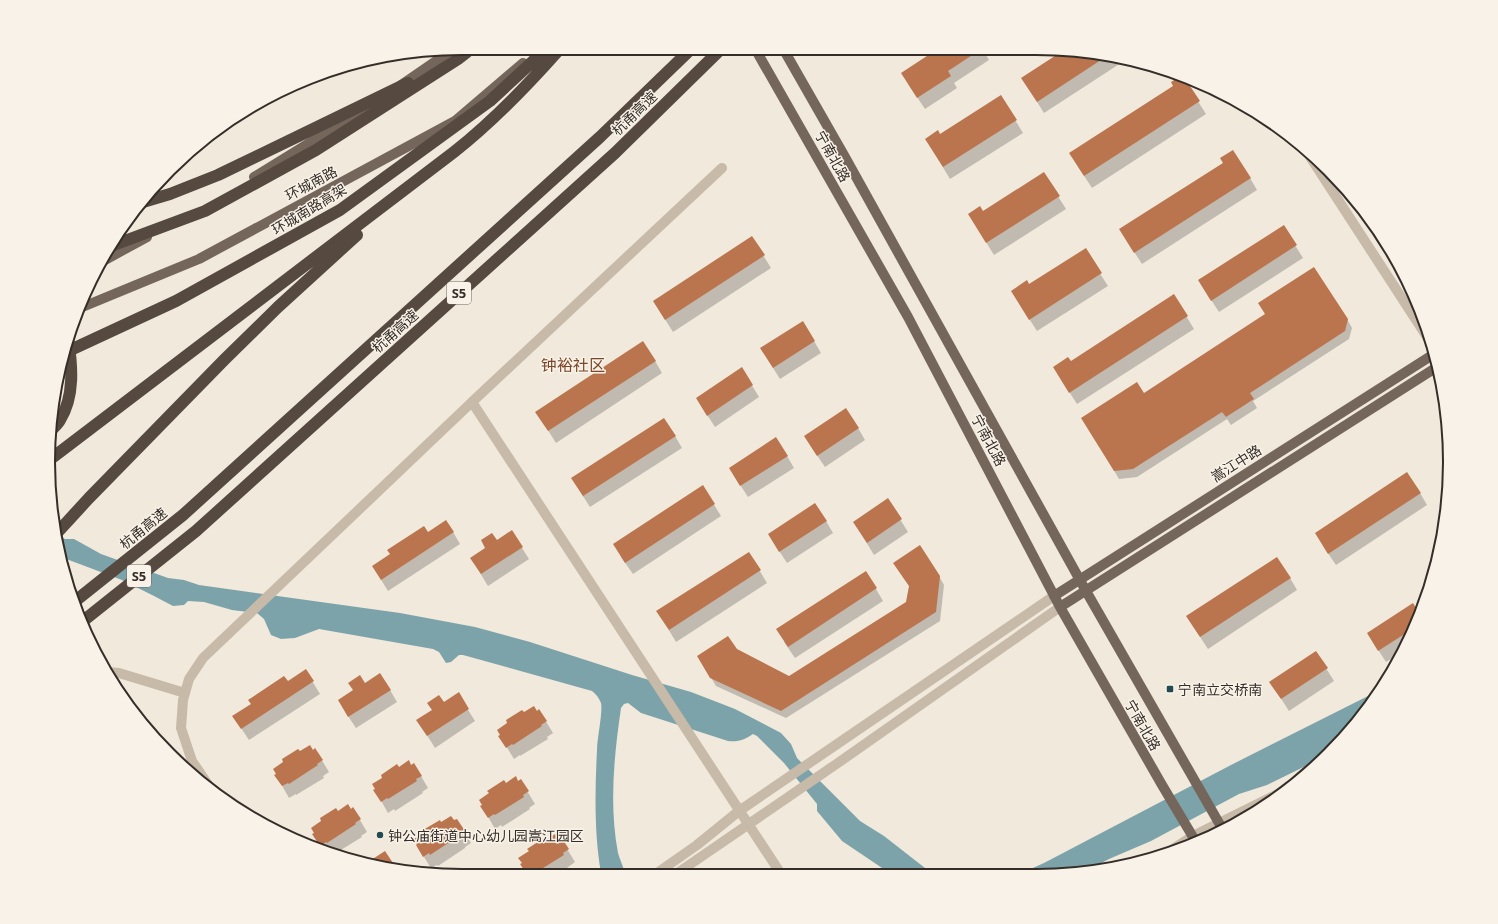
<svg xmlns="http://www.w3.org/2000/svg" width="1498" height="924" viewBox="0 0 1498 924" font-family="'Noto Sans','Noto Sans SC',sans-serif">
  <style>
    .water { fill: #7da3aa }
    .shadow { fill: #0003 }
    .building { fill: #bb754e }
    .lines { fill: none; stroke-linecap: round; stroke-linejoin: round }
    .minor { stroke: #c7baa9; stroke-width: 10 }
    .major { stroke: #75665b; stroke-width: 10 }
    .highway { stroke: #554940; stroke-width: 12 }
    .poi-dot { fill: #214a52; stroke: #f8f2e8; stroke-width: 1.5 }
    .labels { text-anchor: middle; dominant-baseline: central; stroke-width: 3; stroke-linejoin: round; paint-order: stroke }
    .shield { fill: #f8f2e8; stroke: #6f6862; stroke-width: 1 }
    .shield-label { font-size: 13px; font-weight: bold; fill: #342d28 }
    .street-label { font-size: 14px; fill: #342d28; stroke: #f8f2e8 }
    .poi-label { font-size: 14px; fill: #342d28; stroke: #f8f2e8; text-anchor: start }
    .quarter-label { font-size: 16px; fill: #7c4528; stroke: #f8f2e8 }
    .rim { fill: none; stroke: #342d28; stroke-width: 2 }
  </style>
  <rect width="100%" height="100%" fill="#f0e9dc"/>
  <!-- water -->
  <path class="water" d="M56,534L65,539H74L101,554L168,578L184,580L199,585L400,613L475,627L530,642L632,675L691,692L735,709L762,723L781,733L791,744L797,758L860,821L884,836L934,875L891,874L842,841L817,811V804L784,763L757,736L753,734C744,740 739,742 728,741L641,713L628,703L624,704L621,708C614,756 609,805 618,853C620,860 623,866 625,873H601C594,833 595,790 597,750C597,739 603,712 601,703C599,698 596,694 592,691L463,655H459L451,662L446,663L439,652L433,649L319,629L295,638L281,639L271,635L264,619L257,613L232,610L204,602L188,601L184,605L173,606L154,596L122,580L61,557Z
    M1380,690L1365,714L1324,757L1267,785L1239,794L1151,841L1109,859L1088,870L1063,875H1017L1044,863L1231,765Z"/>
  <!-- shadow -->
  <path class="shadow" d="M933,52H991L986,55L989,60L954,83L957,88L925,109L909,85L933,53Z
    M1063,52H1090L1124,61L1044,113L1022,78Z
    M1182,76L1206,114L1092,188L1077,165L1174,87L1172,83Z
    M1001,97L1023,133L950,179L933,151L940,135Z
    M1044,174L1066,209L994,255L976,226Z
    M1250,178L1257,190L1142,264L1127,241Z
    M1283,226L1303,258L1219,312L1206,292Z
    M752,237L771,268L673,332L654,302Z
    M1085,250L1108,286L1037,331L1019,303L1029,286Z
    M1174,296L1194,329L1077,404L1061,379L1071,362Z
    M1347,319L1352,328L1349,339L1253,401L1257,408L1231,425L1227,419L1137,477L1119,479L1083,418Z
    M814,341L821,353L780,379L768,360Z
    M655,361L662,373L556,443L544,424Z
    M742,369L759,397L715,427L704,410Z
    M858,428L865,440L825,467L812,448Z
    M675,436L682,448L590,507L579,490Z
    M787,456L794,468L748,497L737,480Z
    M703,487L721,516L633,574L621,557Z
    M1420,493L1427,505L1336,565L1323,546Z
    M888,500L908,532L874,555L854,522Z
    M826,521L833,533L787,563L776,546Z
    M453,532L460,544L388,591L380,578L427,533Z
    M497,541L522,548L529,559L488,586L471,558Z
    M749,553L767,583L676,642L658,612Z
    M899,571L939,576L944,585L940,621L786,718L716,686L703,664L736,649L789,677L907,603L910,587Z
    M866,572L883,601L795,658L784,642Z
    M1290,578L1297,590L1208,649L1187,617Z
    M1412,605L1419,615L1407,645L1404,651L1386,662L1375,645Z
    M1316,652L1334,681L1289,711L1278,694Z
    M306,671L320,694L249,740L241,728L288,683Z
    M365,684L390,690L397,702L356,728L346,713Z
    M458,694L475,721L435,748L425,732L443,703Z
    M539,710L553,733L547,737L548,739L520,756V755L514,759L500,736L509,723L523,714L536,712Z
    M315,749L329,772L323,776L324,778L296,795V794L289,798L276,775L299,753L312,751Z
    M411,766L421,776L428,788L422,792L423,793L395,811L394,809L388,813L375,790L398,768Z
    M521,781L535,804L529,808L530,809L502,827L501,825L495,829L482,806Z
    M353,808L367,832L361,836L362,837L336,853L323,850L314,834L337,812L350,810Z
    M441,824L464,831L471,843L465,847V848L438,866L437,865L431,868L417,846Z
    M561,839L575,862L560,873H526L545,842L558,840Z"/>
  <!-- building -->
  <path class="building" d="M933,52H977L948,71L951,76L917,98L901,73Z
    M1061,52H1090L1107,56L1037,102L1021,78Z
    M1181,76L1184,77L1200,101L1084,176L1069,153L1173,86L1171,82Z
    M1001,95L1017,120L943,167L925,139L938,130L940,134Z
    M1233,150L1251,178L1134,253L1119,229L1223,163L1220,158Z
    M1044,172L1060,196L986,243L968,214L980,206L983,211Z
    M1284,225L1297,245L1211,301L1198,280Z
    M752,236L765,255L665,320L653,301Z
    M1086,248L1102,273L1029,320L1011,291L1027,280L1029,284Z
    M1314,267L1348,319L1345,331L1250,393L1254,399L1226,417L1222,412L1133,469L1114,471L1081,418L1137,382L1144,393L1265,314L1258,303Z
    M1174,294L1188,316L1069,393L1053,367L1068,357L1071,361Z
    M803,321L815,341L773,368L760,348Z
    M643,341L656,361L548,431L535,412Z
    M742,367L753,385L707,416L696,398Z
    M846,408L859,428L817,456L804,436Z
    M664,418L676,436L583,496L571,478Z
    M776,437L788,456L740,486L729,468Z
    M1407,472L1421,493L1328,554L1315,533Z
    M703,485L715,504L625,563L613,544Z
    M888,498L902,519L867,543L853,522Z
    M815,503L827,521L779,552L768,534Z
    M446,520L454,532L381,580L372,566L390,554L387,550L424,526L428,532Z
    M512,530L523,547L481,574L470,558L485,548L481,540L492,533L497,540Z
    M920,545L940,576L936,612L781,711L710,678L697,656L728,636L737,649L789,676L906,602L909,586L893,563Z
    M749,552L761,570L669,630L656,611Z
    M1277,557L1291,578L1200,637L1186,616Z
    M866,571L877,588L788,647L776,629Z
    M1413,603L1419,613L1414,628L1378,651L1367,633Z
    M1316,651L1328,668L1281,699L1269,682Z
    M306,669L314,681L241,729L232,716L251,704L248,700L284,676L288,681Z
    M380,673L391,690L348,717L338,700L353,690L348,683L360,675L365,683Z
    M459,692L469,709L427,736L416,720L432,710L427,703L439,695L444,702Z
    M534,706L537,711L539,709L547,721L541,725L542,726L513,745L512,744L506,748L498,736L500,735L497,730L507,723L506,720L522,710L524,712Z
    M310,745L313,750L315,748L323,760L317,764L318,765L289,784L288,783L282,786L274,775L276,774L273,769L283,762L282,759L298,749L300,751Z
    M409,760L411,765L414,763L422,776L416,779L417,781L388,799L387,798L381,802L373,790L375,789L372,784L382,778L381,775L397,764L399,767Z
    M516,776L518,781L521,779L529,791L523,795L524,797L495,815L494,814L488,818L480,806L482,805L479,800L489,793L487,791L504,780L506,783Z
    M348,804L351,809L353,807L361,819L355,823L356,824L327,843L326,842L320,846L312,834L314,833L311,828L321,821L320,818L336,808L338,811Z
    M451,816L454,820L457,819L465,831L459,835V836L430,855L429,853L423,857L416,845L417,844L414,839L425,833L423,830L440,820L441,822Z
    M555,834L558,839L561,837L569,849L563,853L564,855L535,873H526L520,864L522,863L518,858L529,851L527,849L544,838L545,841Z
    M385,851L397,869L368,862Z"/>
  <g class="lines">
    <!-- minor -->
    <path class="minor" d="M1307,152L1431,343
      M722,168L472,402L781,874
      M108,672L119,673L185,693
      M213,792L192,761L181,728L183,700L189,679L203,658L472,402
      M1164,855L1193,836L1284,791
      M657,873L697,845L739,811L1054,596
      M676,874L835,765L1060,607"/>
    <!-- major -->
    <path class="major" d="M757,52L908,317L1060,607L1162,785L1196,842
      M785,52L845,157L1086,591L1223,830
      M401,85L449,52
      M254,177L366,108
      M103,261L147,237
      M80,308L199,259L455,121L523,63
      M1054,596L1434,354
      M1060,607L1437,367"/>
    <!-- highway -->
    <path class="highway" d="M143,202L170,194L218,175L408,83
      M111,246L205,211L316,150L458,59L467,52
      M64,353L176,301L340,210L490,101L543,52
      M50,432C53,428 58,424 60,420C75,396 72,365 68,339
      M48,461L454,152C492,122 525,88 557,52
      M56,534L89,498L225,359L278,307L357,235
      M74,602L183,515L600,137L688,52
      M83,621L196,531L615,153L718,52"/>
  </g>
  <!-- markers -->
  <g class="poi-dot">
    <rect x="1166" y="685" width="8" height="8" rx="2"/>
    <circle cx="380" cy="835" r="4"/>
  </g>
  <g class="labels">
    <!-- shield labels -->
    <g class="shield">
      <rect x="447" y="282" width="24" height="22" rx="3"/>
      <rect x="127" y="565" width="24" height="22" rx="3"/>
    </g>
    <g class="shield-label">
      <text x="459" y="293">S5</text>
      <text x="139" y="576">S5</text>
    </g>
    <!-- street labels -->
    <g class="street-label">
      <text transform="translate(634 113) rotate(-44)">杭甬高速</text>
      <text transform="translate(833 156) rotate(61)">宁南北路</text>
      <text transform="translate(311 183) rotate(-28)">环城南路</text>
      <text transform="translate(309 209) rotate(-31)">环城南路高架</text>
      <text transform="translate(395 331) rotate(-42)">杭甬高速</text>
      <text transform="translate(989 440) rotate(62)">宁南北路</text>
      <text transform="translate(1236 463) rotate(-32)">嵩江中路</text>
      <text transform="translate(143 528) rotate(-39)">杭甬高速</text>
      <text transform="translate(1143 725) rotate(60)">宁南北路</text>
    </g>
    <!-- poi labels -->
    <g class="poi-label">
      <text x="1178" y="689">宁南立交桥南</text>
      <text x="388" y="835">钟公庙街道中心幼儿园嵩江园区</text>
    </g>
    <!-- quarter labels -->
    <g class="quarter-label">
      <text x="573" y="365">钟裕社区</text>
    </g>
  </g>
  <!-- crop -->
  <path d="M0 0H1498V924H0ZM462 55H1036A407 407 0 0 1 1443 462V462A407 407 0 0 1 1036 869H462A407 407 0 0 1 55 462V462A407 407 0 0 1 462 55Z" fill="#f8f2e8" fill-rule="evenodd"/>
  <path class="rim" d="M462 55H1036A407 407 0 0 1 1443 462V462A407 407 0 0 1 1036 869H462A407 407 0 0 1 55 462V462A407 407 0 0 1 462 55Z"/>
</svg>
